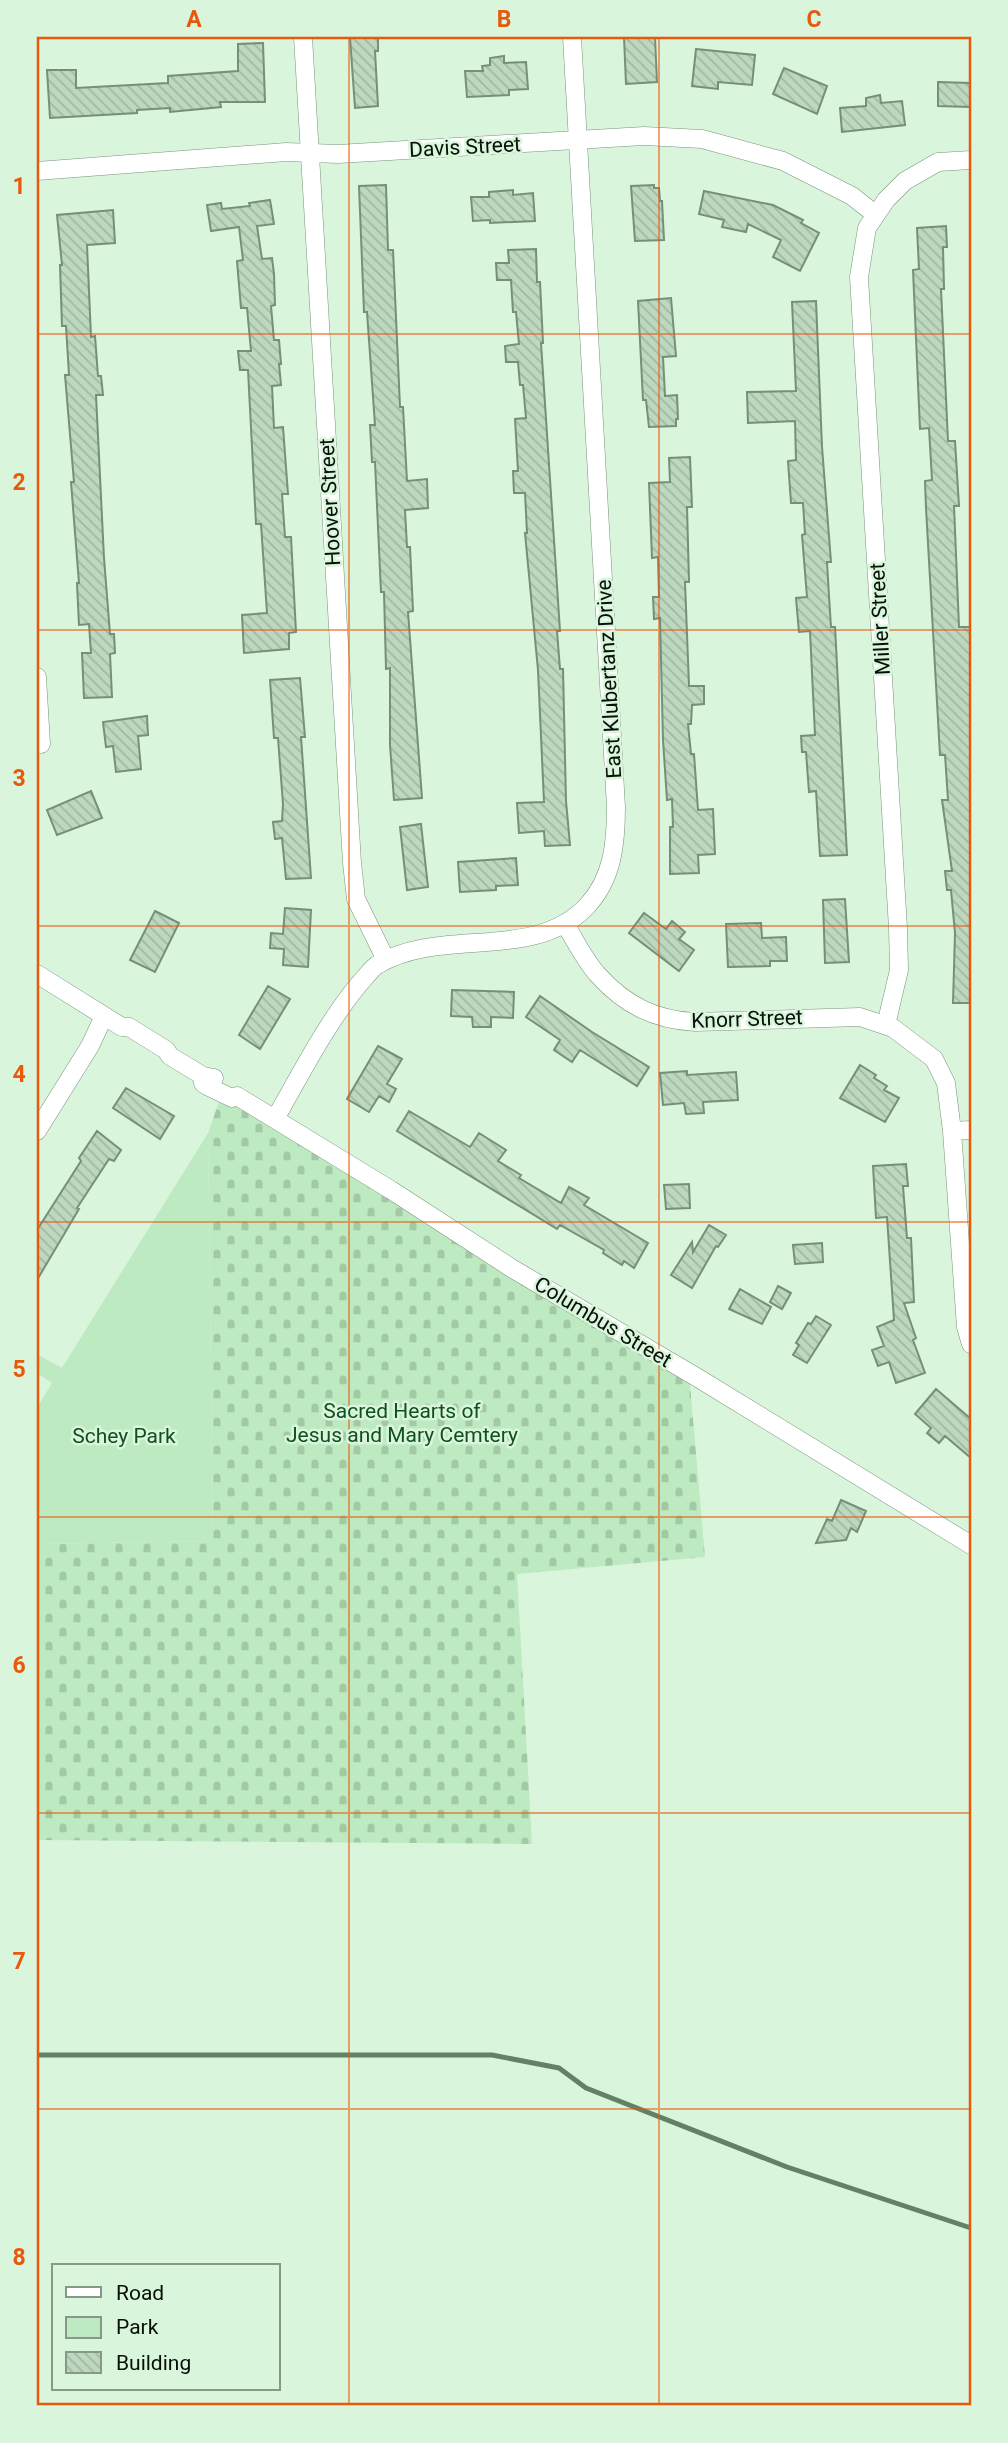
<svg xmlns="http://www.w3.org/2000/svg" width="1008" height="2443" viewBox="0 0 1008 2443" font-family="Roboto,sans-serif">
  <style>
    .cemetery { fill: url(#cemetery-stones) }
    .park { fill: #beeac2 }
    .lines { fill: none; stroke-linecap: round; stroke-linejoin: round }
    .stream { stroke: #628265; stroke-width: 5 }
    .building { fill: url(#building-back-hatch); stroke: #768f78; stroke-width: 2 }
    .street-casing { stroke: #79937b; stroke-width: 19 }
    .street { stroke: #fff; stroke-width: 18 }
    .grid { fill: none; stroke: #e8590c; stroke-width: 2; stroke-opacity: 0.55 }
    .labels { text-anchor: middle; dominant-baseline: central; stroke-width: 5; stroke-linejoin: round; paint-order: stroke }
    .street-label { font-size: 21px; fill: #071007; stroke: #d9f5db }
    .park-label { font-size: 21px; fill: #10501f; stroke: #d9f5db }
    .neatline { fill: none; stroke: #e8590c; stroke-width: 2.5 }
    .grid-label { font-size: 23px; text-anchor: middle; font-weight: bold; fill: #e8590c }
  </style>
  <defs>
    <pattern id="cemetery-stones" width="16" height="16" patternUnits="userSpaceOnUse" patternTransform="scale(1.75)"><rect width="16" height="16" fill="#beeac2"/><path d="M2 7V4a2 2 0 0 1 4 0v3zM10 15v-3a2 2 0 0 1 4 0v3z" fill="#a2c8a5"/></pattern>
    <pattern id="building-back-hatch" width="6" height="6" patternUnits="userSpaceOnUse" patternTransform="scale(1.75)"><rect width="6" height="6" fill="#bdd8bf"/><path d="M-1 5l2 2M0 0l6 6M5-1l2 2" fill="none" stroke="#a1b8a3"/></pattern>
  </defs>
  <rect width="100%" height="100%" fill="#d9f5db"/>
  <!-- cemetery -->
  <path class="cemetery" d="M222,1093L689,1373L705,1557L517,1574L532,1844L37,1840V1544L213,1541L208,1133Z"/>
  <!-- park -->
  <path class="park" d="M208,1133L213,1541L37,1544V1408L52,1383L37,1373V1354L62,1368Z"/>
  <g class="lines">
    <!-- stream -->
    <path class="stream" d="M37,2055H492L559,2068L586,2088L787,2167L971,2228"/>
  </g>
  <!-- building -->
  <path class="building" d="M350,37H378V51H375L378,106L355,108Z
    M624,37H655L657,82L626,84Z
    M263,43L265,102H220L221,107L170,112V108L137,110V113L50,118L47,70H76V88L168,83V76L238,71V44Z
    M696,49L755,55L752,85L718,82V89L692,86Z
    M504,56V63L526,62L528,89L509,90V95L467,97L465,71H483L482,66L490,65V58Z
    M784,68L827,86L817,114L773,94Z
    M938,82L971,83V107L938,106Z
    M880,95L881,103L902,101L905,125L842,132L840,108L866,106V98Z
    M386,185L388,250H393L400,407H403L407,481L427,479L428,508L405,510L407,547H410L413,611L408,612L422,798L394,800L390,745V668L386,669L384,592H381L375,462H372L370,425H375L367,312H364L359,186Z
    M654,185V188H659L660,201H662L664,240L635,241L631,186Z
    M513,190V195L533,193L535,221L490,223V220L473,221L471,197H489V192Z
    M704,191L773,205L803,220L801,223L819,233L800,271L773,257L781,240L748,224L746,232L722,227L724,220L699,214Z
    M270,200L274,224L257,226L262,259L272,258L274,274L275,305L271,306L274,340H279L281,364H279L281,385L272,386L274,428L283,427L288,494H282L285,537H291L296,632L289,633V649L244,653L242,615L267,613L261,524H256L248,370H240L238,351H251L247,308H241L237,261L243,260L239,227L211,231L207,205L221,203L222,209L250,206L249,203Z
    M113,210L115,243L87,245L91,337L95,336L98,376H101L103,395H96L104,558L110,634H114L115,653L110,654L112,697L84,698L82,653H91L89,624L79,625L77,583H79L71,482H74L65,375H69L66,326H62L60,265H62L57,215Z
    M946,226L947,247H943L944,289H941L948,441H955L959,506H954L959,627H971V1003H953L955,933L951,890H947L945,871H952L942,800H948L945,755H940L926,508L925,481L932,480L929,428L920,429L913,270L919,269L917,228Z
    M536,249L537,282H540L543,343H541L560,631H557L560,669H563L566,801L570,845L545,846L544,831L519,833L517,803L544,802L538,670L525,533H527L525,493H514L513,471H518L515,419L526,418L523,385H520L518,362H506L505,346L519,344L516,312H513L511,280H497L496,263H509L508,250Z
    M671,298L676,356L663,357L665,396L677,395L678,419H676V426L649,427L646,400H643L638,301Z
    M816,301L822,447L831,562H827L829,596L831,627H835L847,855L820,856L816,791L809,792L806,752H802L801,736L815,735L810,631L799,632L796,598L807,597L802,535L805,534L803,503H791L788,461L796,460L795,421L748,423L747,392L796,391L792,302Z
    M690,457L692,507H687L689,582H685L689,686H704V704L692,705L691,724H688L691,754H694L698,810L713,809L715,854L698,855L699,873L670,874V827H673L672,799L667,800L663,740L660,618L654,619L653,597H659L658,557L652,558L649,483L670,482L669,458Z
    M300,678L305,737H301L311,878L286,879L282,838L275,839L273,822L282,821L283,804L278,738H274L270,680Z
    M147,716L148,735L138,736L141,769L116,772L113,746L106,747L103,722Z
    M91,791L102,818L57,835L47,810Z
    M421,824L428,887L407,890L400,827Z
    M516,858L518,885L496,886V890L460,892L458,862Z
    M845,899L849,962L825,963L823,900Z
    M285,908L311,910L308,967L283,965L284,949L270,948L271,933L283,934Z
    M155,911L179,923L155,972L130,960Z
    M644,913L666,929L672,921L685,932L679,939L694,950L679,971L629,933Z
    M761,923L762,938L786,937L787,961H770V966L728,967L726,924Z
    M268,986L290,999L260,1049L239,1035Z
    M452,990L514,992L513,1018L491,1017V1027H473L472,1017L451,1016Z
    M540,996L592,1032L649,1067L637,1086L580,1050L572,1062L554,1050L560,1040L526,1017Z
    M378,1046L402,1059L387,1084L396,1089L389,1102L379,1096L369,1112L347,1099Z
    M860,1065L876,1075L874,1078L887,1086L884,1090L899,1098L885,1122L840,1098Z
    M687,1071V1075L736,1072L738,1100L703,1102L704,1113L686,1114L684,1103L663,1105L660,1073Z
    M126,1088L174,1116L160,1139L113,1108Z
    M409,1111L470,1147L479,1133L506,1150L498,1161L521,1175L519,1178L561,1203L569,1187L589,1198L584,1205L648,1243L634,1268L624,1261L622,1265L603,1253L604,1250L560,1225L557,1229L397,1131Z
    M97,1131L121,1150L114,1161L109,1159L77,1208L79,1209L37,1280V1230L81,1161L79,1158Z
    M906,1164L908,1186H903L907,1238H911L914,1302L904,1303L916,1338L913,1340L925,1373L896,1383L889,1362L878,1366L872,1350L884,1346L877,1327L894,1320L887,1217L876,1218L873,1166Z
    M689,1184L690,1208L666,1209L664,1185Z
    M709,1225L726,1235L718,1247L716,1246L692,1288L671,1275L692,1242L693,1252Z
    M822,1243L823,1262L795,1264L793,1245Z
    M778,1286L791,1293L782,1309L770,1302Z
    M740,1289L771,1307L762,1324L729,1309Z
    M816,1316L831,1325L807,1363L793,1355L799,1345L796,1343L808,1323L811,1324Z
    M936,1389L971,1419V1458L945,1436L939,1443L927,1433L931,1428L915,1414Z
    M841,1500L866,1511L857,1532L851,1528L846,1540L816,1543L827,1519L832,1521Z"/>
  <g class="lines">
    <defs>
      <path id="street" d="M303,37L352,863L356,899L386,960
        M37,171L286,152L338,154L644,136L702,139L783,161L852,196L876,215
        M37,677L41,744
        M565,924C575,940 585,961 598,975C625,1005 655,1020 695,1022L860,1017L893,1028L934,1059L946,1083L952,1131L966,1327L971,1344
        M37,974L122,1027H129L166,1050L170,1056L203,1076L214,1078
        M886,1025L899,970L898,928L859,277L867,228L886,200L905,181L938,162L971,160
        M203,1076V1083L207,1086L232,1098L237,1096L391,1190L513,1269L698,1378L971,1545
        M275,1119C301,1074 326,1024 359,984C365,978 370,970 377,965C441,926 533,963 587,906C613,878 616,843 616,807L572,37
        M37,1131L90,1046L104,1016
        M952,1131L971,1130"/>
    </defs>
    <!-- street casing -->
    <use href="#street" class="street-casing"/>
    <!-- street -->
    <use href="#street" class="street"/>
  </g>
  <!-- grid -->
  <path class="grid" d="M349,37V2406M659,37V2406M37,334H971M37,630H971M37,926H971M37,1222H971M37,1517H971M37,1813H971M37,2109H971"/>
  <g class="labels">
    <!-- street labels -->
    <g class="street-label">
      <text transform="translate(465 147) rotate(-3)">Davis Street</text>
      <text transform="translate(330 502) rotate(-93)">Hoover Street</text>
      <text transform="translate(880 619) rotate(-93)">Miller Street</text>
      <text transform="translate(609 679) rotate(-93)">East Klubertanz Drive</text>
      <text transform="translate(747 1019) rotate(-2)">Knorr Street</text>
      <text transform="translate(603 1322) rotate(31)">Columbus Street</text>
    </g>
    <!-- park labels -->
    <g class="park-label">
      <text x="402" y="1411">Sacred Hearts of<tspan x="402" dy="24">Jesus and Mary Cemtery</tspan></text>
      <text x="124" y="1436">Schey Park</text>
    </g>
  </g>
  <!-- border -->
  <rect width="1008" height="2443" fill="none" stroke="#d9f5db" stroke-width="77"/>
  <!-- legend -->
  <rect x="52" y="2264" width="228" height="126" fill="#d9f5db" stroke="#859986" stroke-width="2"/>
  <rect x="66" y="2287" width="35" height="10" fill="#ffffff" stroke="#859986" stroke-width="2"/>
  <text x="116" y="2300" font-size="21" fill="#071007">Road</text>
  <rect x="66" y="2317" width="35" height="21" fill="#beeac2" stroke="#859986" stroke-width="2"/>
  <text x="116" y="2334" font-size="21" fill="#071007">Park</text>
  <rect x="66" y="2352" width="35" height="21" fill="url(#building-back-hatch)" stroke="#859986" stroke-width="2"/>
  <text x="116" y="2370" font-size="21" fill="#071007">Building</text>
  <rect x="38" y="38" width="932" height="2366" class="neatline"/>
  <g class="grid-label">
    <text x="194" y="27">A</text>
    <text x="504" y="27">B</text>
    <text x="814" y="27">C</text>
    <text x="19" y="194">1</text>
    <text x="19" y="490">2</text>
    <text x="19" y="786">3</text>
    <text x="19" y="1082">4</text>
    <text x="19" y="1377">5</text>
    <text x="19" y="1673">6</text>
    <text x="19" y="1969">7</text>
    <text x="19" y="2265">8</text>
  </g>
</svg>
